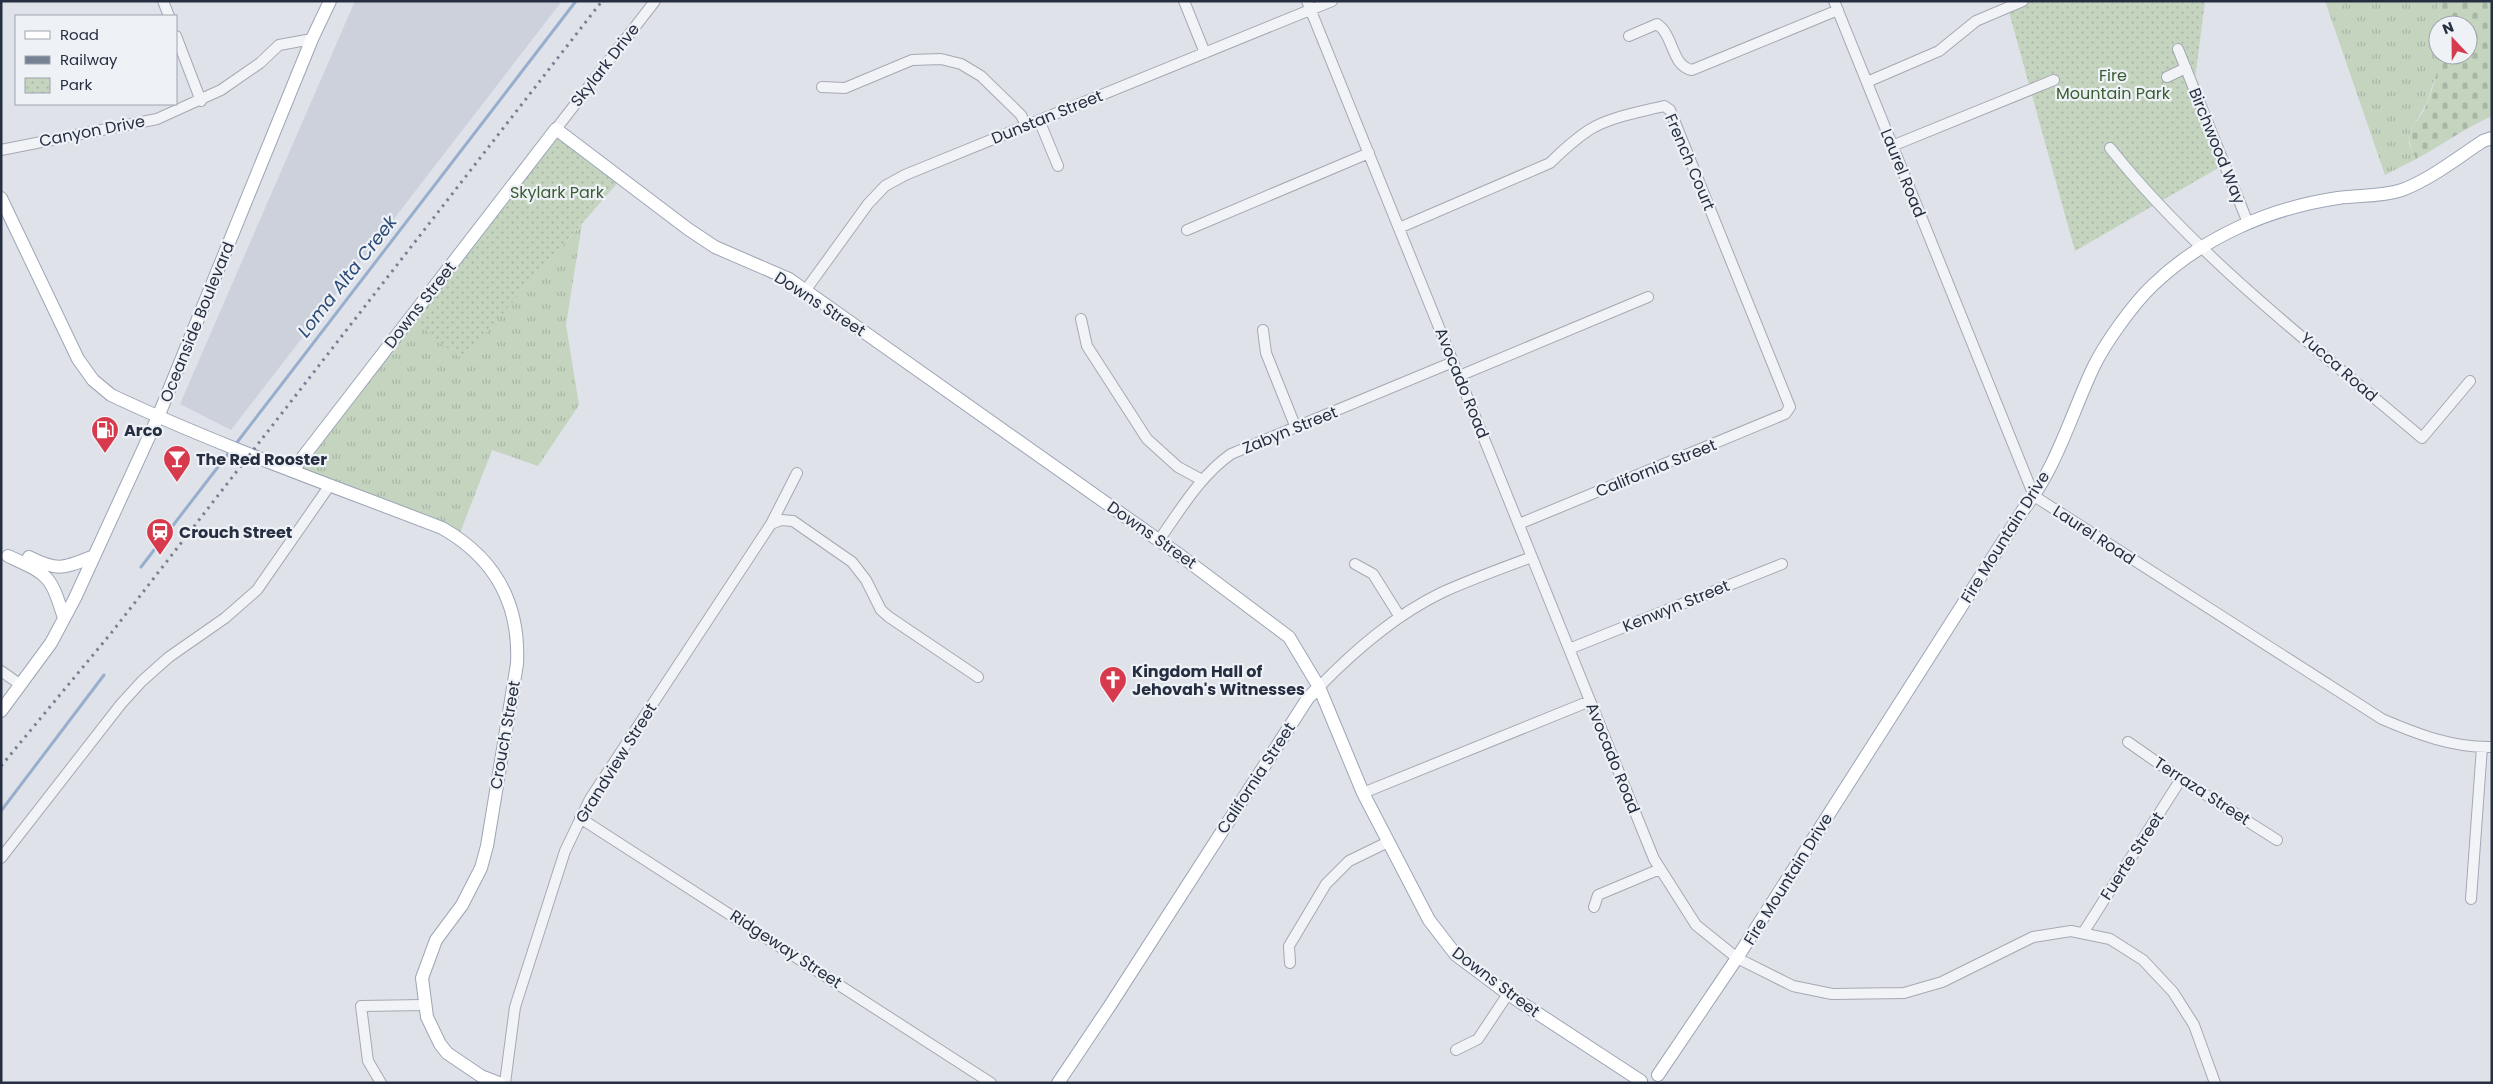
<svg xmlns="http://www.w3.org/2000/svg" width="2493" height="1084" viewBox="0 0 2493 1084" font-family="Poppins,sans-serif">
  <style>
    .built { fill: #ccd1db }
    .grass { fill: url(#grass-tufts) }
    .cemetery { fill: url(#cemetery-stones) }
    .park { fill: url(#park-dots) }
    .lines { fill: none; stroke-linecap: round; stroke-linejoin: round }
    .stream { stroke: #97afcc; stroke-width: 3 }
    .minor-casing { stroke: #a4a9b3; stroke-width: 12 }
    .major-casing { stroke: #9da6b6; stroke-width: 14 }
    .minor { stroke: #f2f3f7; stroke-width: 10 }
    .major { stroke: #fff; stroke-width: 12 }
    .rail { stroke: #778194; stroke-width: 3; stroke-dasharray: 2.5 5; stroke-linecap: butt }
    .labels { text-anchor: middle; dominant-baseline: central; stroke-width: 4.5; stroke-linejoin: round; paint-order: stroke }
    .street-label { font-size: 16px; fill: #262f41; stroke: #eef1f6 }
    .park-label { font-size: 16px; fill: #395e33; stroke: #eef1f6 }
    .poi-label { font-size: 16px; font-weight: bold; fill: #262f41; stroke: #eef1f6; text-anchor: start }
    .water-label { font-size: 18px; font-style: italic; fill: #2e4c78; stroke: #eef1f6 }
  </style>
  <defs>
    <pattern id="grass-tufts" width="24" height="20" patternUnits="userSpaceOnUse" patternTransform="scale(1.25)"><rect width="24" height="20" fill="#c4d4bf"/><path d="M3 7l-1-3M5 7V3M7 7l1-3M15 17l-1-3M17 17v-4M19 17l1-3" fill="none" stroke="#a8b6a5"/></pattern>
    <pattern id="cemetery-stones" width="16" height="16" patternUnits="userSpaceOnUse" patternTransform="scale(1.25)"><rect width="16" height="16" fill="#c4d4bf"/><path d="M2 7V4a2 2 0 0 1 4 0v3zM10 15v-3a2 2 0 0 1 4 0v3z" fill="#a8b6a5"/></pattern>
    <pattern id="park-dots" width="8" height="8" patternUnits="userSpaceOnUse" patternTransform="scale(1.25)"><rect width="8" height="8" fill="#c4d4bf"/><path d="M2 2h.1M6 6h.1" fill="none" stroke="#a8b6a5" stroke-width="1.8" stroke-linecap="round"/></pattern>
  </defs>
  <rect width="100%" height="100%" fill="#dfe2e9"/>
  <!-- built -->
  <path class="built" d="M355,1H562L231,430L180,404Z"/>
  <!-- grass -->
  <path class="grass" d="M2325,1H2438L2440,25H2438L2439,64L2427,103L2410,131L2409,144L2416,159L2385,175Z
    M582,224L566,325L579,405L538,466L492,450L458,538L293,470L412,316L463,358Z"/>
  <!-- cemetery -->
  <path class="cemetery" d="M2438,1H2492V116C2465,128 2442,145 2416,159C2400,127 2417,128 2428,102C2433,87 2438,70 2439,55H2468V25H2440Z"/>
  <!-- park -->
  <path class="park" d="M2006,1H2205L2194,87L2225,164L2075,251Z
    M556,129L621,179L463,359L436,340L412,316Z"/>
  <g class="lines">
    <!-- stream -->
    <path class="stream" d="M235,445L576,1
      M141,567L231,450
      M1,811L104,675"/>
    <defs>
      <path id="minor" d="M163,1L169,16
        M1184,1L1205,53
        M1307,1L1654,859L1696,925L1737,958L1793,986L1832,994L1904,993L1942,982L2033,937L2071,931L2110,939L2143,960L2173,992L2194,1025L2215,1083
        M1834,1L2034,496L2382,719C2417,734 2453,748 2492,747
        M176,36L201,101
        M1629,36L1657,24C1674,35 1671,66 1692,70L1838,10
        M2178,49L2248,223
        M2167,77L2186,68
        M1867,82L1939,51L1976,21L2023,1
        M822,87L845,88L912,60L941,59L961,64L981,76L1021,115L1026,125
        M1039,120L1058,166
        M556,129L655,1
        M1892,146L2054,80
        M2110,148C2199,259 2314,346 2422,438L2470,381
        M1,150L157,119L221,90L260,63L279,45L312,39
        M1399,228L1550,163C1562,151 1574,140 1589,130C1610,117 1640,112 1664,106L1670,110L1790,407L1785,414L1519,524
        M1187,230L1369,153
        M805,291L868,204L885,186L905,175L1332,1
        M1081,319L1087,346L1147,439L1178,467L1202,480
        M1263,330L1266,353L1296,428
        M1459,376L1648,297
        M771,524L781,520L793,521L852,562L866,580L881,610L889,617L978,677
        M1159,540C1181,509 1200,476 1231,454L1453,362
        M1355,564L1373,574L1400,617
        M1569,649L1782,564
        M1,671L21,685
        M1319,687C1355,650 1395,615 1443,592C1472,579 1502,568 1532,557
        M2128,742L2181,779L2277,840
        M1363,793L1590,701
        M580,818L991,1083
        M1,858L121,704L142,681L169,657L225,618L257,590L330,485
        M2471,899L2482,747
        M1594,907L1598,895L1660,869
        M2083,933L2181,779
        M1290,963L1289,946L1326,884L1349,861L1388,842
        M1456,1050L1478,1039L1508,994
        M381,1083L368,1061L361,1006L425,1005
        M505,1083L515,1007L565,851L590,799L771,524L797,473"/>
      <path id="major" d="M1,198L78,359L93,380L111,395C219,446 331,485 442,528C495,558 520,603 517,664L487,846L481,868L462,905L436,940L422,978L427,1017L440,1044L447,1053L481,1076L499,1083
        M293,470L556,129L688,229L715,247L789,279L1181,556L1289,637L1319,687L1363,793L1429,920L1456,955L1508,994L1641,1081
        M8,556C49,575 50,574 64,618
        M29,557C59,572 64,568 94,556
        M1,711L51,643L75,598L158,417L312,39L330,1
        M1658,1075L1737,958L2023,510C2056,469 2071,415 2093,368C2105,343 2133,304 2153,285C2203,237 2270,208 2338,198C2360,195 2380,197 2402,190C2431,179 2457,158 2483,141L2492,138
        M1058,1083L1109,1007L1308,698L1319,687"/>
    </defs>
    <!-- minor casing -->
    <use href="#minor" class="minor-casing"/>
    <!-- major casing -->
    <use href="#major" class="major-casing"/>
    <!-- minor -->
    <use href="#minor" class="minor"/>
    <!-- major -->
    <use href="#major" class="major"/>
    <!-- rail -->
    <path class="rail" d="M1,766L112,632L602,1"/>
  </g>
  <!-- icons -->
  <defs>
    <symbol id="fuel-pin" viewBox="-11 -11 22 30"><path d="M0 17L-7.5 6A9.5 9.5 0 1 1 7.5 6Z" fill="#d73a4d" stroke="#eef1f6"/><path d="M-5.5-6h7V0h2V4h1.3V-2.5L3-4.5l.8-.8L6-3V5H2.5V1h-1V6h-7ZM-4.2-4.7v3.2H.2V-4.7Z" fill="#fff"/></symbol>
    <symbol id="bar-pin" viewBox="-11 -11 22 30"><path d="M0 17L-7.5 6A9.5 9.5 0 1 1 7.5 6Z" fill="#d73a4d" stroke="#eef1f6"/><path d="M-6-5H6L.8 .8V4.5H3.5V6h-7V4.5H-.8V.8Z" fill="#fff"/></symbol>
    <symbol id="station-pin" viewBox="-11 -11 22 30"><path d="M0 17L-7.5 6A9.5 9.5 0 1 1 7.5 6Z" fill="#d73a4d" stroke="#eef1f6"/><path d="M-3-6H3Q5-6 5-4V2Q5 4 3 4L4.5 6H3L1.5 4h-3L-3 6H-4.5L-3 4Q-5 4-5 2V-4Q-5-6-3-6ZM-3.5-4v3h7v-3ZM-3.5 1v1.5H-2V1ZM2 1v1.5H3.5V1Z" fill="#fff"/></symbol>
    <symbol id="church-pin" viewBox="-11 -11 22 30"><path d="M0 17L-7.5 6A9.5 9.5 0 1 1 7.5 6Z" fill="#d73a4d" stroke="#eef1f6"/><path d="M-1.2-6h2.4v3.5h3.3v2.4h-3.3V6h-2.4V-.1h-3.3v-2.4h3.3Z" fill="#fff"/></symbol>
  </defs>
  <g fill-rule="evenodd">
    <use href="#fuel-pin" x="89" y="414" width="32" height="43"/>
    <use href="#bar-pin" x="161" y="443" width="32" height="43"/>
    <use href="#station-pin" x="144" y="516" width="32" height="43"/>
    <use href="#church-pin" x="1097" y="664" width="32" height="43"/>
  </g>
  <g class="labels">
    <!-- street labels -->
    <g class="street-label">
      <text transform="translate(605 65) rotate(-52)">Skylark Drive</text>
      <text transform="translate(1047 117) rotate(-22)">Dunstan Street</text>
      <text transform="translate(92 131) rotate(-11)">Canyon Drive</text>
      <text transform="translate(2217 146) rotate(68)">Birchwood Way</text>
      <text transform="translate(1690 162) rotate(67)">French Court</text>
      <text transform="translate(1903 173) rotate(68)">Laurel Road</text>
      <text transform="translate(820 304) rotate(33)">Downs Street</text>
      <text transform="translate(420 305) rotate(-52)">Downs Street</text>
      <text transform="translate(197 322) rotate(-68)">Oceanside Boulevard</text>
      <text transform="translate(2339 367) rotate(41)">Yucca Road</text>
      <text transform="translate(1462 383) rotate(68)">Avocado Road</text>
      <text transform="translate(1290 430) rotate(-22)">Zabyn Street</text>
      <text transform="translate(1656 468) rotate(-22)">California Street</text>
      <text transform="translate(1152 535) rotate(35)">Downs Street</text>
      <text transform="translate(2094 535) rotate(33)">Laurel Road</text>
      <text transform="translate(2005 537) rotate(-58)">Fire Mountain Drive</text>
      <text transform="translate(1676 606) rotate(-22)">Kenwyn Street</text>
      <text transform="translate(505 735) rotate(-80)">Crouch Street</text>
      <text transform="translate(1613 758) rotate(68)">Avocado Road</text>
      <text transform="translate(616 763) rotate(-58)">Grandview Street</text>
      <text transform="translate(1256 778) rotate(-57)">California Street</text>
      <text transform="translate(2202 791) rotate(33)">Terraza Street</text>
      <text transform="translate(2132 856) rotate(-57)">Fuerte Street</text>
      <text transform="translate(1788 879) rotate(-58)">Fire Mountain Drive</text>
      <text transform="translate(786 949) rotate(33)">Ridgeway Street</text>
      <text transform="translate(1496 982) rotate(37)">Downs Street</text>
    </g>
    <!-- park labels -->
    <g class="park-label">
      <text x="2113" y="75">Fire<tspan x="2113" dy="18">Mountain Park</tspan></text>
      <text x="557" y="192">Skylark Park</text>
    </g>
    <!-- poi labels -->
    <g class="poi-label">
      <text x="124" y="430">Arco</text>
      <text x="196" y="459">The Red Rooster</text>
      <text x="179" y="532">Crouch Street</text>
      <text x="1132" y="671">Kingdom Hall of<tspan x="1132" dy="18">Jehovah's Witnesses</tspan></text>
    </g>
    <!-- water labels -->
    <g class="water-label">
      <text transform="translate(347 276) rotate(-52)">Loma Alta Creek</text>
    </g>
  </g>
  <!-- border -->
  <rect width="2493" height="1084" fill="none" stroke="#262f41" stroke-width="5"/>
  <!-- legend -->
  <rect x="15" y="15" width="162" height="90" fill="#eef1f6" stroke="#9ea3ae"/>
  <rect x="25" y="31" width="25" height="8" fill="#ffffff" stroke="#9ea3ae"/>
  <text x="60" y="40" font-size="15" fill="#262f41">Road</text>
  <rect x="25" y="56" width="25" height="8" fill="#778194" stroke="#9ea3ae"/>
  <text x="60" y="65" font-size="15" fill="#262f41">Railway</text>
  <rect x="25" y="78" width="25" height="15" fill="url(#park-dots)" stroke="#9ea3ae"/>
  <text x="60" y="90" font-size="15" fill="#262f41">Park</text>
  <!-- north arrow -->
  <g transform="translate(2453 40) rotate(338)"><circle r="24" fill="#eef1f6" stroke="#9ea3ae"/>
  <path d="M0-4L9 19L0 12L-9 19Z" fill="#d73a4d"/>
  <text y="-8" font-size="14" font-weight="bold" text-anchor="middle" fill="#262f41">N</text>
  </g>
</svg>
